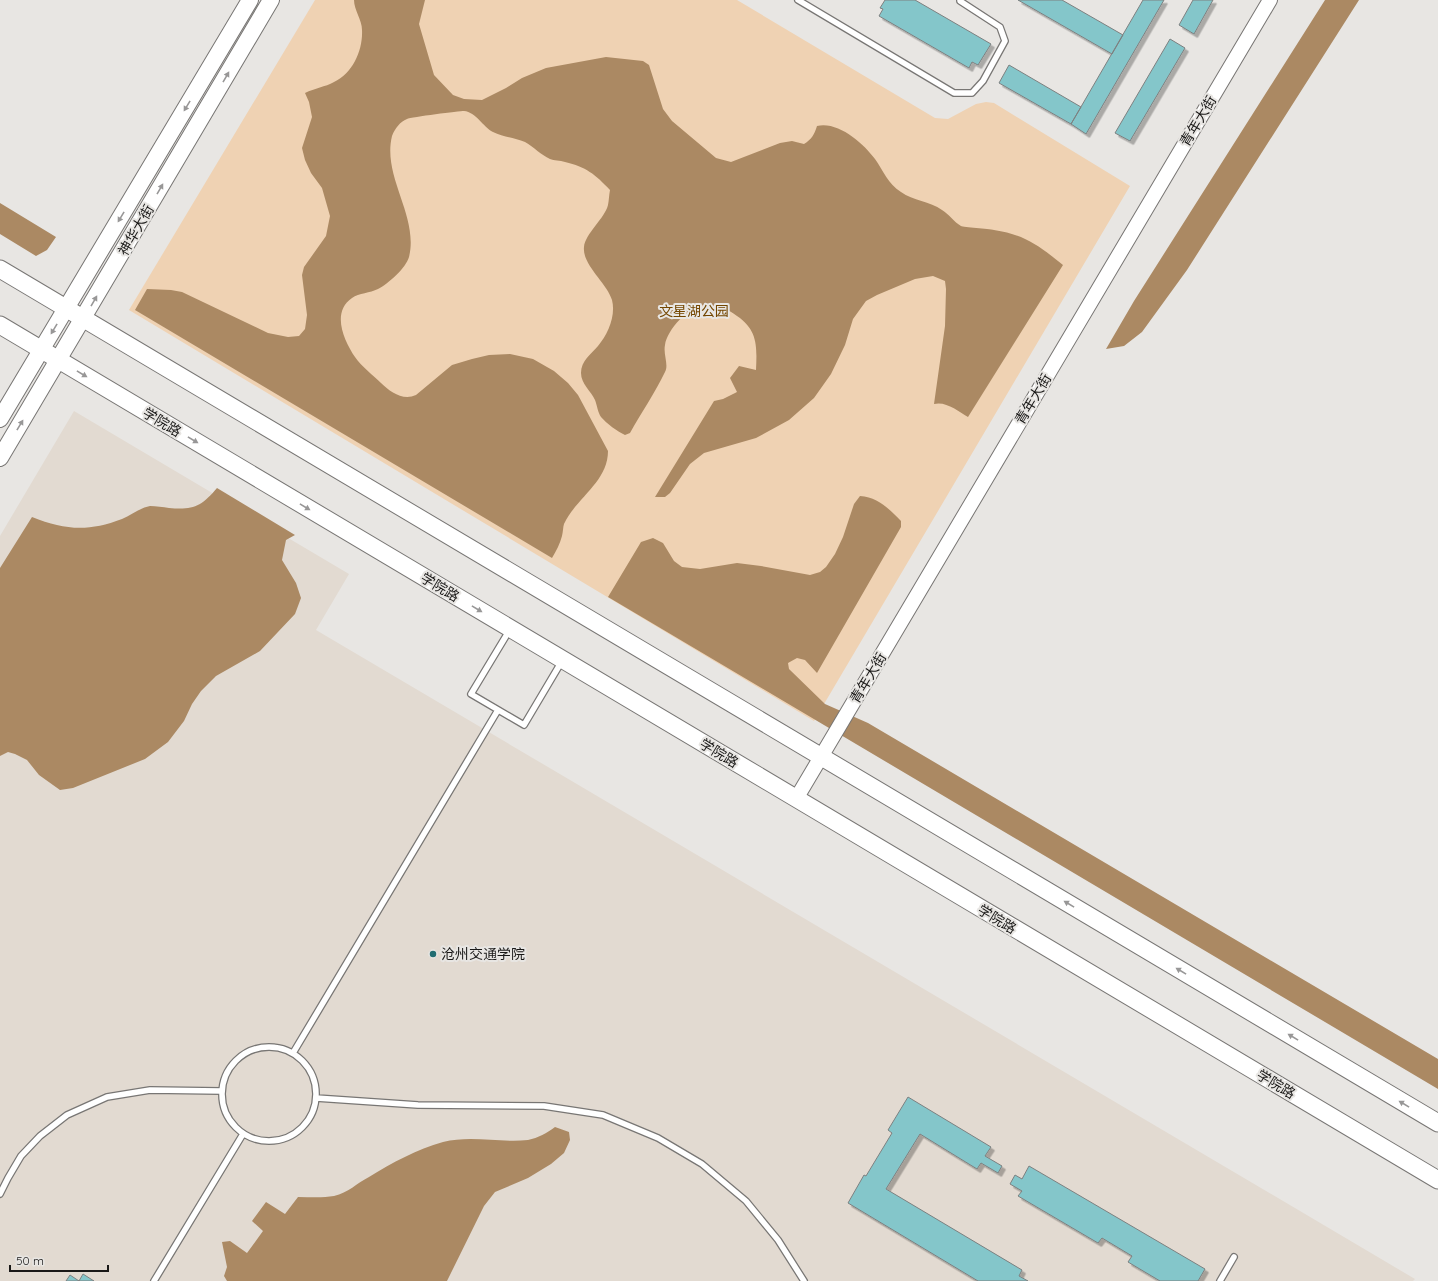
<svg xmlns="http://www.w3.org/2000/svg" width="1438" height="1281" viewBox="0 0 1438 1281" font-family="Quicksand,'Noto Sans SC',sans-serif">
  <style>
    .built { fill: #e2dad1 }
    .green { fill: #efd2b3 }
    .water { fill: #ab8963 }
    .building { fill: #84c6ca; stroke: #7d8080; filter: url(#shadow) }
    .lines { fill: none; stroke-linecap: round; stroke-linejoin: round }
    .service-casing { stroke: #787674; stroke-width: 8 }
    .tertiary-casing { stroke: #787674; stroke-width: 16 }
    .secondary-casing { stroke: #787674; stroke-width: 18 }
    .primary-casing { stroke: #787674; stroke-width: 19 }
    .service { stroke: #fff; stroke-width: 5.5 }
    .tertiary { stroke: #fff; stroke-width: 14 }
    .secondary { stroke: #fff; stroke-width: 16 }
    .primary { stroke: #fff; stroke-width: 17 }
    .oneway { fill: #989797 }
    .poi-dot { fill: #216d71; stroke: #e8e6e3; stroke-width: 1.5 }
    .labels { text-anchor: middle; dominant-baseline: central; stroke-width: 4; stroke-linejoin: round; paint-order: stroke }
    .street-label { font-size: 14px; fill: #191817; stroke: #e8e6e3 }
    .park-label { font-size: 14px; fill: #734600; stroke: #e8e6e3 }
    .poi-label { font-size: 14px; fill: #191817; stroke: #e8e6e3; text-anchor: start }
  </style>
  <defs>
    <filter id="shadow"><feDropShadow dx="3.5" dy="3.5" stdDeviation="0" flood-color="#0004"/></filter>
  </defs>
  <rect width="100%" height="100%" fill="#e8e6e3"/>
  <!-- built -->
  <path class="built" d="M74,411L349,574L316,630L1415,1279L1413,1281H0V536Z"/>
  <!-- green -->
  <path class="green" d="M315,0H737L935,118L948,119L976,104L986,102L994,103L1130,186L814,721L129,310Z"/>
  <!-- water -->
  <path class="water" d="M354,0H425L419,24L434,75L453,95L464,99L482,100L506,88L522,78L546,68L606,57L643,61L649,65L663,109L672,121L716,158L731,162L780,143L792,141L804,144C812,139 814,135 817,126C838,121 863,143 875,159C883,170 888,184 901,192C913,201 930,201 942,210C949,214 954,222 961,226C963,227 989,229 994,230C1026,235 1039,246 1063,265L968,417C958,411 946,401 934,404L945,326L946,289L945,281L933,276L915,279L877,295L866,301L853,319L845,345L831,374L814,398L789,420L756,438L704,453L690,464L670,493L665,497H655L714,401L723,399L737,392L730,378L739,366L756,370C757,347 758,330 737,316C728,309 717,305 706,305C689,305 667,330 665,345C663,354 669,365 665,372C655,393 641,413 630,433L625,435C618,432 606,423 601,417C598,413 597,405 595,400C591,391 581,384 581,373C581,361 591,354 598,346C608,334 616,316 612,300C607,283 582,265 584,247C585,234 605,218 608,205C609,200 609,195 610,190C595,174 586,167 565,162C560,160 554,161 550,159C541,155 534,147 525,142C515,138 503,137 493,132C483,127 476,112 464,111C460,111 411,117 407,119C400,122 395,128 392,136C382,177 419,216 409,257C406,268 388,284 378,289C370,293 359,293 352,298C331,312 344,341 355,357C362,367 373,375 381,383C390,392 403,401 416,395L452,365L472,359L489,355L510,354L533,359L554,371L568,383L578,395L608,451C608,482 576,498 564,524C563,527 563,532 562,536C560,544 556,551 552,558L135,310L147,289L171,290L182,292L268,333L288,337L299,336L305,329L307,315L302,275L304,267L326,236L330,216L322,188L311,173L305,160L302,148L312,117L309,102L305,93C315,88 325,87 334,82C353,73 363,50 362,30C362,20 354,10 354,0Z
    M1325,0H1359L1187,270L1142,332L1124,346L1106,349L1134,301Z
    M0,203L56,237L47,250L36,256L0,234Z
    M217,488L295,535L286,540L282,560L296,583L301,598L295,614L260,651L216,676L201,691L192,704L184,721L168,742L145,759L73,788L60,790L39,775L27,760L15,754L8,752L0,756V568L32,517C65,530 88,532 122,519C131,515 140,508 150,506C156,506 163,507 169,508C193,510 201,507 217,488Z
    M860,496C878,497 889,509 901,521V527L817,673L805,660L797,658L788,663L789,669L825,704L868,723L1438,1059V1089L608,597L641,542L653,538L663,543L674,561L682,567L700,569L737,563L761,566L810,575L820,572L826,567L835,554L843,537L854,504Z
    M555,1127L569,1132L570,1140L564,1153L551,1164L528,1178L495,1192L484,1206L447,1281H227L224,1276L227,1267L222,1242L230,1241L247,1253L263,1231L252,1221L266,1202L285,1214L298,1197C310,1197 323,1198 334,1196C348,1193 357,1183 369,1177C392,1163 417,1149 443,1142C471,1135 500,1143 528,1140C538,1138 547,1133 555,1127Z"/>
  <!-- building -->
  <path class="building" d="M885,0H915L991,44L978,65L972,62L969,68L879,16L883,9L880,8Z
    M1018,0H1062L1123,35L1112,54Z
    M1143,0H1164L1086,134L1071,124Z
    M1193,0H1213L1194,34L1179,25Z
    M1170,39L1185,48L1130,141L1115,133Z
    M1009,65L1081,107L1071,124L999,83Z
    M908,1097L991,1147L985,1156L1002,1166L998,1173L981,1163L977,1169L920,1134L886,1189L1022,1270L1019,1276L1028,1281H978L848,1203L864,1175L866,1176L892,1133L888,1130Z
    M1029,1166L1205,1269L1198,1281H1160L1128,1262L1132,1256L1102,1238L1098,1243L1018,1196L1022,1191L1010,1184L1015,1175L1022,1179Z
    M83,1274L94,1281H66L70,1275L79,1281Z"/>
  <g class="lines">
    <defs>
      <path id="service" d="M798,0L954,93H972L983,81L1005,41L1000,27L960,1V0
        M509,631L471,694L524,725L562,661
        M222 1094a47 47 0 1 1 94 0a47 47 0 1 1-94 0Z
        M293,1053L498,710
        M316,1098L418,1105L544,1106L603,1115L658,1138L702,1164L746,1201L778,1240L804,1281
        M0,1194L8,1178L21,1156L40,1136L67,1115L107,1097L150,1090L221,1091
        M154,1281L243,1134
        M1220,1281L1234,1257"/>
      <path id="tertiary" d="M796,799L1270,0"/>
      <path id="secondary" d="M0,419L250,0
        M0,458L271,0"/>
      <path id="primary" d="M0,269L1438,1123
        M0,325L1438,1180"/>
    </defs>
    <!-- service casing -->
    <use href="#service" class="service-casing"/>
    <!-- tertiary casing -->
    <use href="#tertiary" class="tertiary-casing"/>
    <!-- secondary casing -->
    <use href="#secondary" class="secondary-casing"/>
    <!-- primary casing -->
    <use href="#primary" class="primary-casing"/>
    <!-- service -->
    <use href="#service" class="service"/>
    <!-- tertiary -->
    <use href="#tertiary" class="tertiary"/>
    <!-- secondary -->
    <use href="#secondary" class="secondary"/>
    <!-- primary -->
    <use href="#primary" class="primary"/>
  </g>
  <!-- one-way arrows -->
  <defs><path id="oneway-solid" d="M-6-.8H1V-3.2L6.5 0L1 3.2V.8H-6Z"/></defs>
  <g class="oneway">
    <use href="#oneway-solid" transform="translate(226 77) rotate(-60)"/>
    <use href="#oneway-solid" transform="translate(187 106) rotate(121)"/>
    <use href="#oneway-solid" transform="translate(160 189) rotate(-60)"/>
    <use href="#oneway-solid" transform="translate(121 217) rotate(121)"/>
    <use href="#oneway-solid" transform="translate(94 301) rotate(-60)"/>
    <use href="#oneway-solid" transform="translate(54 329) rotate(121)"/>
    <use href="#oneway-solid" transform="translate(82 374) rotate(31)"/>
    <use href="#oneway-solid" transform="translate(20 425) rotate(-59)"/>
    <use href="#oneway-solid" transform="translate(193 440) rotate(31)"/>
    <use href="#oneway-solid" transform="translate(305 507) rotate(31)"/>
    <use href="#oneway-solid" transform="translate(477 609) rotate(31)"/>
    <use href="#oneway-solid" transform="translate(1069 904) rotate(-149)"/>
    <use href="#oneway-solid" transform="translate(1181 971) rotate(-149)"/>
    <use href="#oneway-solid" transform="translate(1293 1037) rotate(-149)"/>
    <use href="#oneway-solid" transform="translate(1404 1104) rotate(-149)"/>
  </g>
  <!-- markers -->
  <circle class="poi-dot" cx="433" cy="954" r="4"/>
  <g class="labels">
    <!-- street labels -->
    <g class="street-label">
      <text transform="translate(1198 121) rotate(-59)">青年大街</text>
      <text transform="translate(136 230) rotate(-60)">神华大街</text>
      <text transform="translate(1033 399) rotate(-59)">青年大街</text>
      <text transform="translate(162 422) rotate(31)">学院路</text>
      <text transform="translate(440 587) rotate(31)">学院路</text>
      <text transform="translate(868 678) rotate(-59)">青年大街</text>
      <text transform="translate(719 753) rotate(31)">学院路</text>
      <text transform="translate(997 919) rotate(31)">学院路</text>
      <text transform="translate(1276 1084) rotate(31)">学院路</text>
    </g>
    <!-- park labels -->
    <g class="park-label">
      <text x="694" y="311">文星湖公园</text>
    </g>
    <!-- poi labels -->
    <g class="poi-label">
      <text x="441" y="954">沧州交通学院</text>
    </g>
  </g>
  <!-- scale -->
  <path d="M10 1265v6h98v-6" fill="none" stroke="#191817" stroke-width="2"/>
  <text x="16" y="1265" font-size="12" fill="#191817" stroke="#e8e6e3" stroke-width="3" paint-order="stroke">50 m</text>
</svg>
